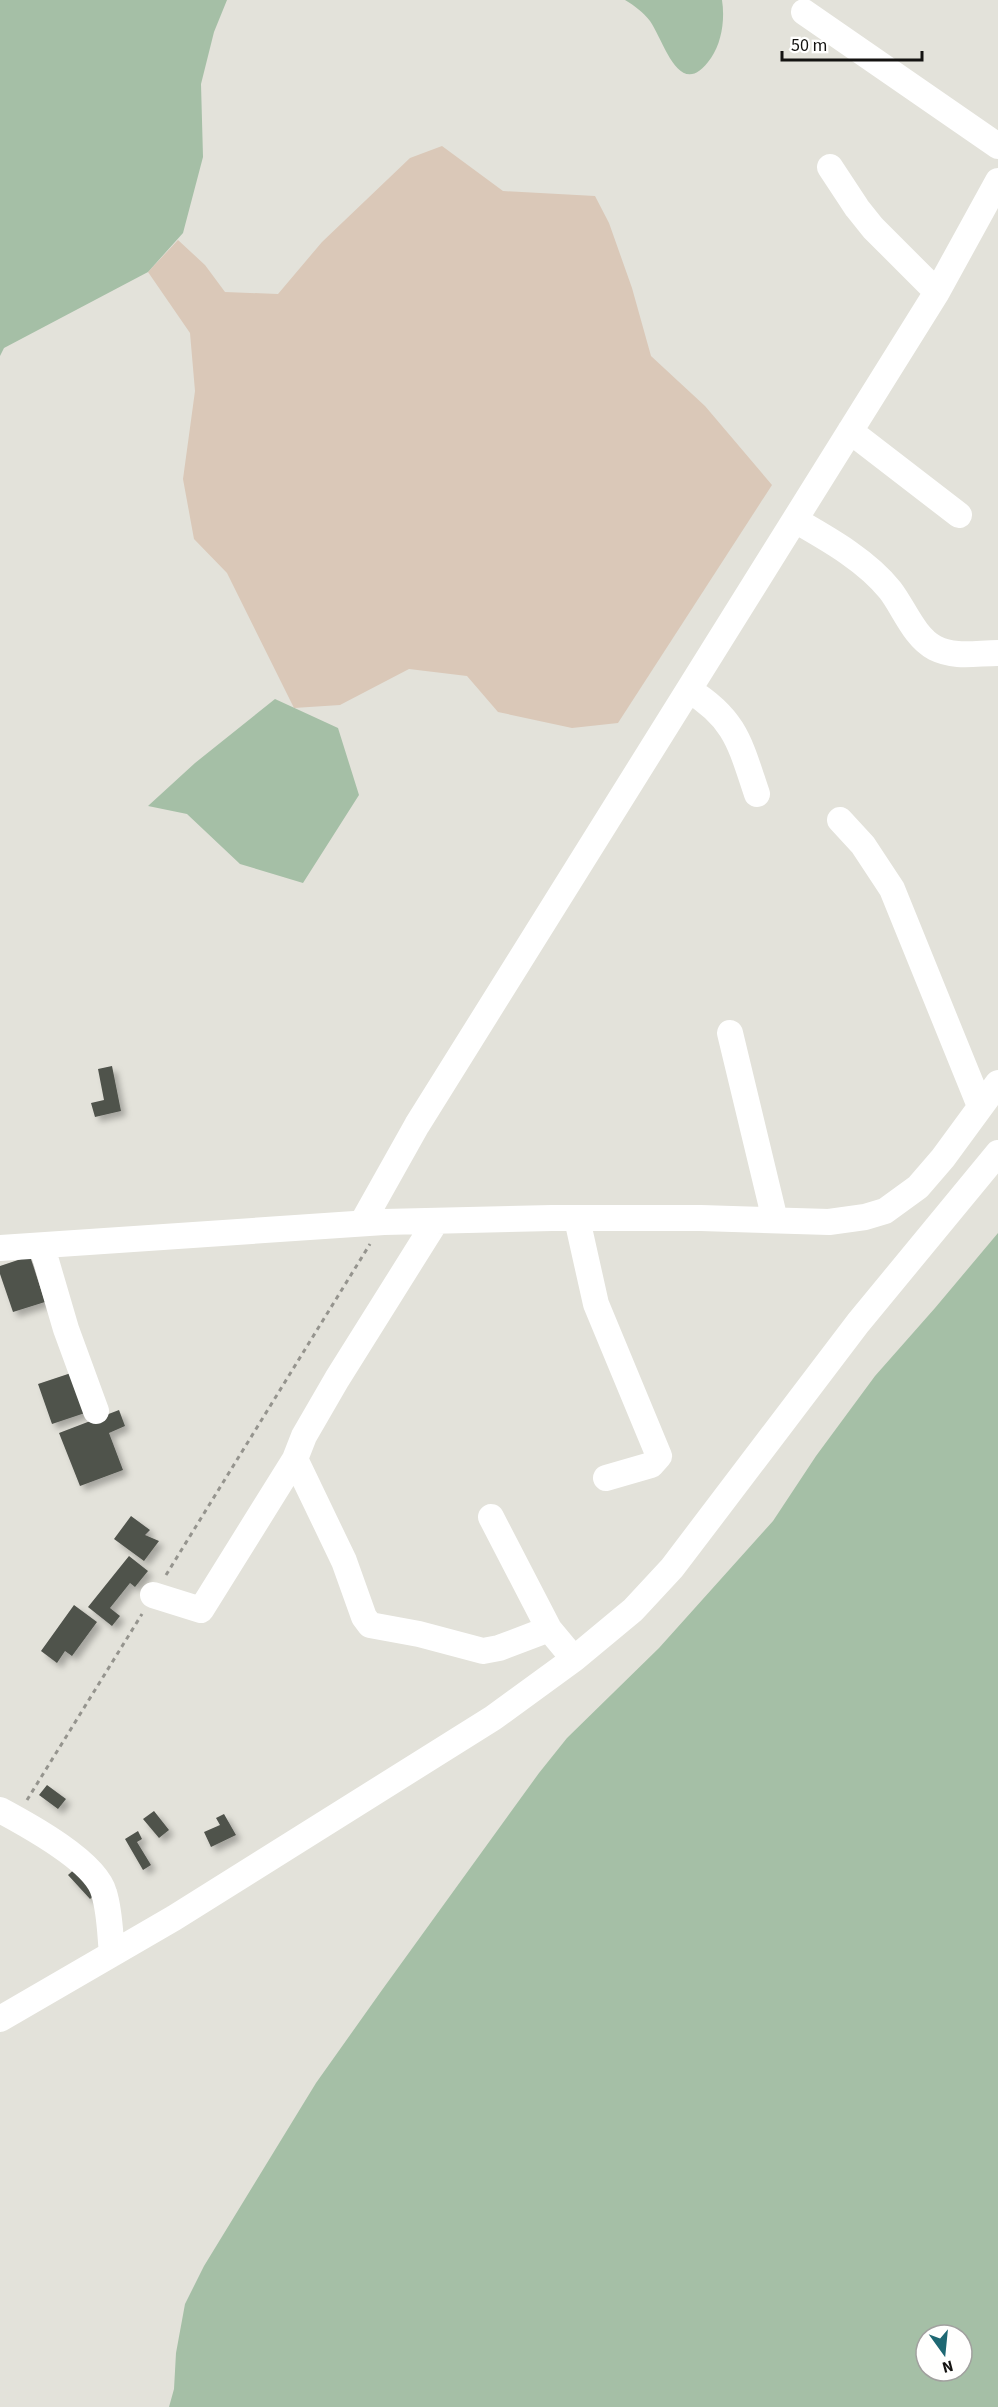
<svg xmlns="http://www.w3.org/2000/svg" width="998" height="2407" viewBox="0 0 998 2407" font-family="'Source Sans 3',sans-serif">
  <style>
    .green { fill: #dac8b8 }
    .water { fill: #a5bfa6; fill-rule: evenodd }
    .building { fill: #4f524b; filter: url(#shadow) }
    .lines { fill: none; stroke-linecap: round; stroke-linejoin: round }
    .path { stroke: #95948e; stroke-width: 3; stroke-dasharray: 4.5 4.5; stroke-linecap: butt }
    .minor { stroke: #fff; stroke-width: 26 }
  </style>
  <defs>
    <filter id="shadow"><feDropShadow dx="5" dy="5" stdDeviation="3" flood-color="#0004"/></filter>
  </defs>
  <rect width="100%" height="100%" fill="#e3e2da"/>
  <!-- green -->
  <path class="green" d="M442,146L503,191L595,196L609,223L632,288L651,356L705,406L772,485L618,723L572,728L498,712L467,676L409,669L340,705L294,708L227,573L194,539L183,479L195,391L190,333L148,272L178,240L205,265L225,292L278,294L322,242L410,158Z"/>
  <!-- water -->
  <path class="water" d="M0,0H227L214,32L201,84L203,157L183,233L148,272L4,348L0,356Z
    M625,0H722C725,19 722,42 711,58C680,103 665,43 650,21C643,12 635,6 625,0Z
    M275,699L338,728L359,795L303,883L240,864L187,814L148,806L195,763Z
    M998,1233V2407H169L174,2389L176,2353L185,2304L204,2266L316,2083L382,1990L539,1773L567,1738L659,1648L773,1521L816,1456L875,1376L935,1308ZM926,2335H962V2371H926Z"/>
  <!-- building -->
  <path class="building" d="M112,1066L121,1111L95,1117L91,1103L104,1100L98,1069Z
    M30,1256L45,1302L13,1312L0,1274V1266Z
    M74,1372L88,1412L52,1424L38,1384Z
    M119,1410L125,1426L109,1433L123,1470L80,1486L59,1433Z
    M131,1516L150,1530L145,1535L159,1541L144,1561L114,1539Z
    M129,1556L148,1571L135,1587L130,1583L110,1608L120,1616L112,1626L88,1607Z
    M74,1605L97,1622L72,1656L65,1651L57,1663L41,1651Z
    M47,1785L66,1799L58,1809L39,1795Z
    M154,1811L169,1830L159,1838L143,1819Z
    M224,1814L236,1835L211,1847L204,1832L220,1825L216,1818Z
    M138,1831L142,1839L137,1842L151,1865L143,1870L125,1839Z
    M77,1867L99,1891L90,1899L68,1875Z"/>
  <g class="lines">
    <!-- path -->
    <path class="path" d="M166,1575L370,1244
      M27,1800L142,1614"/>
    <!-- minor -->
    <path class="minor" d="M804,12L998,146
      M830,167L857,208L873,228L937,292
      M850,431L959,515
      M795,520C828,539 866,560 890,590C904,608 914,637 935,648C955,658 976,653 998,653
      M689,690C736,719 740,744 757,794
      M840,820L863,845L892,889L980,1106
      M730,1033L775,1220
      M577,1219L596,1304L659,1456L651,1465L606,1478
      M436,1221L337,1379L304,1436L295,1459L344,1561L364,1617L370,1625L419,1634L483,1651L499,1648L549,1629
      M362,1223L417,1125L937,292L998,181
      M42,1247L66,1329L96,1411
      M0,1248L384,1222L552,1218H701L829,1222L865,1217L885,1211L918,1187L943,1158L998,1083
      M491,1517L549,1629L574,1659
      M153,1595L201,1610L295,1459
      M0,1810C28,1825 96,1862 104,1893C110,1912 110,1934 112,1954
      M0,2019L174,1918L493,1718L574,1659L633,1610L672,1568L858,1323L998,1153"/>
  </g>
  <!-- north arrow -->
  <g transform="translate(944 2353) rotate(165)"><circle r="28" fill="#fffffe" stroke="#a1a19f" stroke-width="1.5"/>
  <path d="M0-4.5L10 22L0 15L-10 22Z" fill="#1e6873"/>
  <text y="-9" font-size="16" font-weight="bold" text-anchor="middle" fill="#141311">N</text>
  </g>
  <!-- scale -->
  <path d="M782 51v9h140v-9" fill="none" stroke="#141311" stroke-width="3"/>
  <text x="791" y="51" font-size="18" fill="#141311" stroke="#fffffe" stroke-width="4.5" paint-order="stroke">50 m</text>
</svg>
